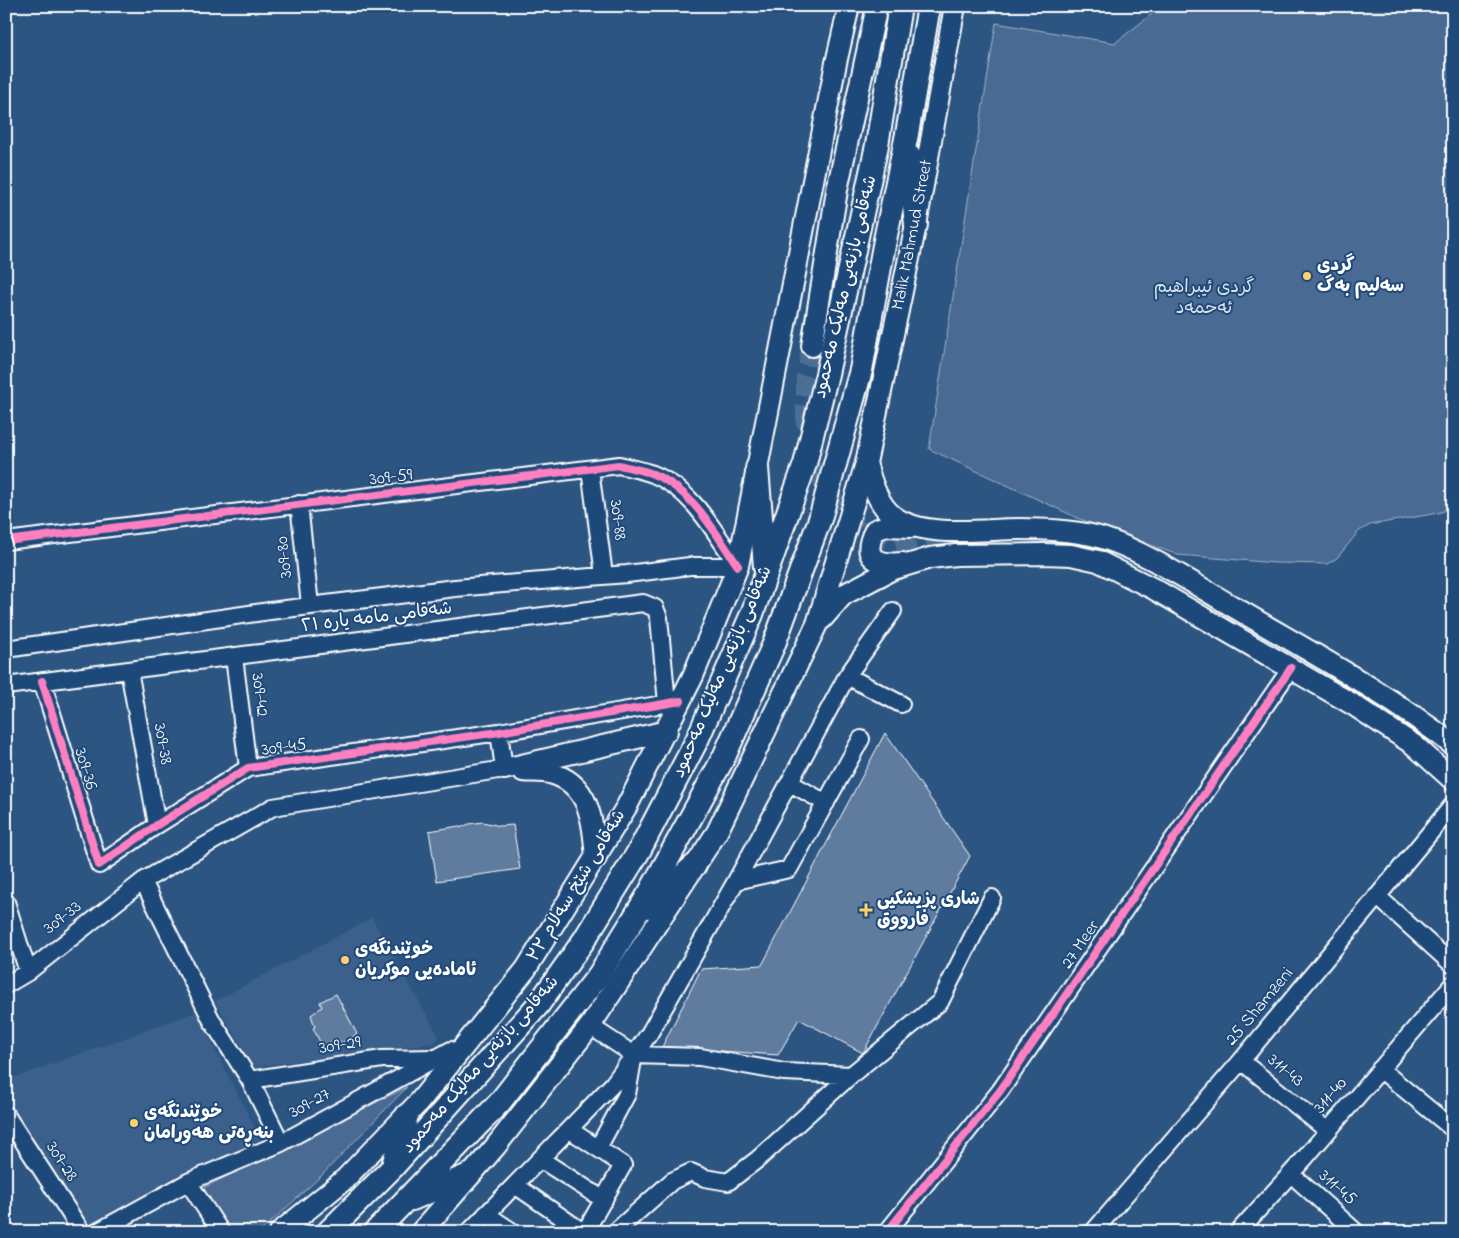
<svg xmlns="http://www.w3.org/2000/svg" width="1459" height="1238" viewBox="0 0 1459 1238" font-family="'Indie Flower','Playpen Sans Arabic',sans-serif">
  <style>
    .built { fill: #3b618b }
    .green { fill: #486b92; stroke: #a4b5c8 }
    .building { fill: #5e7c9f; stroke: #fff }
    .lines { fill: none; stroke-linecap: round; stroke-linejoin: round }
    .major-tunnel { stroke: #4c6e95; stroke-width: 20; stroke-dasharray: 20 10; stroke-linecap: butt }
    .minor-casing { stroke: #fff; stroke-width: 20 }
    .major-casing { stroke: #fff; stroke-width: 24 }
    .highway-casing { stroke: #fff; stroke-width: 26 }
    .minor { stroke: #1f4a7a; stroke-width: 16 }
    .major { stroke: #1f4a7a; stroke-width: 20 }
    .highway { stroke: #1f4a7a; stroke-width: 22 }
    .cycleway-casing { stroke: #1f4a7a; stroke-width: 11 }
    .cycleway { stroke: #ff80c0; stroke-width: 8 }
    .poi-dot { fill: #ffd166; stroke: #1f4a7a; stroke-width: 2 }
    .labels { text-anchor: middle; dominant-baseline: central; stroke-width: 4; stroke-linejoin: round; paint-order: stroke }
    .street-label { font-size: 18px; fill: #fff; stroke: #1f4a7a }
    .poi-label { font-size: 18px; font-weight: bold; fill: #fff; stroke: #1f4a7a; text-anchor: start }
    .park-label { font-size: 18px; fill: #dae1e9; stroke: #1f4a7a }
  </style>
  <rect width="100%" height="100%" fill="#2c5582"/>
  <filter id="ink" filterUnits="userSpaceOnUse"><feTurbulence type="fractalNoise" baseFrequency=".02" numOctaves="2"/><feDisplacementMap in="SourceGraphic" scale="10" xChannelSelector="R" yChannelSelector="G"/><feConvolveMatrix kernelMatrix="1 2 1 2 8 2 1 2 1" color-interpolation-filters="sRGB"/></filter>
  <g filter="url(#ink)">
    <!-- built -->
    <path class="built" d="M372,918L439,1037L434,1043L254,1067L215,1001Z
      M196,1012L259,1136V1139L99,1224L94,1226L86,1224L6,1109V1081Z"/>
    <!-- green -->
    <path class="green" d="M1172,6H1453V508L1438,513L1370,525L1359,531L1337,558L1327,564L1276,563L1178,555L1080,519L929,449L996,23L1115,43L1157,10Z
      M407,1087L321,1176L260,1232H223L203,1188Z"/>
    <!-- building -->
    <path class="building" d="M885,733L970,856L863,1053L799,1019L778,1055L662,1047L701,969L762,965Z
      M483,822L500,826L513,825L520,869L437,881L429,831L459,826L460,828L469,824Z
      M336,994L357,1034L342,1043L338,1039L322,1046L313,1028L315,1027L311,1015L322,1007L320,1002Z"/>
    <g class="lines">
      <!-- major-tunnel -->
      <path class="major-tunnel" d="M812,346L806,378V422L824,485L842,515L858,530L888,544L940,541"/>
      <defs>
        <path id="minor" d="M590,469L604,575
          M299,504L310,605
          M6,541L619,465C630,468 642,470 653,474C693,490 715,533 738,566
          M6,649L270,611L455,588L627,574L690,566H738
          M234,657L248,768
          M129,670L157,825
          M847,676L901,704
          M42,681L99,865L157,825L248,768L499,732L681,701
          M6,686L643,603L655,608L659,618L667,703
          M790,783L826,803
          M143,881L212,1021L250,1080L281,1143
          M736,881L789,869L861,739
          M1377,896L1453,965
          M6,902L28,972
          M6,985L28,972L143,881L273,807L504,769L499,732
          M590,1026L634,1055L700,1057L784,1072L851,1075
          M1241,1061L1328,1131
          M1380,1069L1453,1129
          M250,1080L382,1059L432,1058
          M6,1115L82,1232
          M570,1130L623,1165L585,1232
          M598,1148L627,1094L633,1060
          M540,1159L604,1200
          M1291,1174L1356,1232
          M188,1182L221,1232
          M515,1185L583,1232
          M486,1214L513,1232
          M97,1232L188,1182L281,1143L451,1050L459,1052
          M469,1232L613,1084L649,1034L736,881L847,676L893,611
          M615,1232L672,1181L691,1172L705,1178L728,1182L758,1159L851,1075L940,1002L992,898
          M887,1232L1000,1091L1291,668
          M1093,1232L1241,1061L1453,805
          M1238,1232L1304,1159L1453,984"/>
        <path id="major" d="M812,346L837,190L877,6
          M866,463C871,481 878,505 893,516C923,539 984,529 1019,529C1043,529 1067,530 1091,535C1136,545 1192,583 1232,606C1306,650 1386,692 1453,745
          M903,563C877,565 860,559 875,530L886,526L911,527
          M822,619L843,595L891,570L930,558L956,555L1044,554L1071,555L1098,561L1154,589L1352,704L1414,745L1453,780
          M504,769L667,731
          M523,771C532,772 542,771 550,773C591,783 593,824 596,858
          M280,1232L344,1180L420,1101L526,969L627,806L693,676L738,566L836,63L849,6
          M421,1232L495,1147L590,1026L717,832L817,624L866,463L916,225L955,6"/>
        <path id="highway" d="M909,156L916,225
          M757,468L765,567
          M647,907L695,865
          M394,1162L407,1115
          M412,1199L469,1175
          M328,1232L392,1168L538,1005L584,940L639,851L697,740L752,614L805,464L827,374L877,145L900,6
          M375,1232L500,1102L599,975L650,892L724,757L774,644L820,519L861,370L885,240L907,134L929,6"/>
      </defs>
      <!-- minor casing -->
      <use href="#minor" class="minor-casing"/>
      <!-- major casing -->
      <use href="#major" class="major-casing"/>
      <!-- highway casing -->
      <use href="#highway" class="highway-casing"/>
      <!-- minor -->
      <use href="#minor" class="minor"/>
      <!-- major -->
      <use href="#major" class="major"/>
      <!-- highway -->
      <use href="#highway" class="highway"/>
      <defs>
        <path id="cycleway" d="M6,541L619,465C630,468 642,470 653,474C693,490 715,533 738,566
          M42,681L99,865L157,825L248,768L499,732L681,701
          M887,1232L1000,1091L1291,668"/>
      </defs>
      <!-- cycleway casing -->
      <use href="#cycleway" class="cycleway-casing"/>
      <!-- cycleway -->
      <use href="#cycleway" class="cycleway"/>
    </g>
  </g>
  <!-- markers -->
  <g class="poi-dot">
    <circle cx="1307" cy="276" r="5"/>
    <path d="M863.5 902.5h5v5h5v5h-5v5h-5v-5h-5v-5h5z"/>
    <circle cx="345" cy="960" r="5"/>
    <circle cx="134" cy="1123" r="5"/>
  </g>
  <g class="labels">
    <!-- street labels -->
    <g class="street-label">
      <text transform="translate(913 235) rotate(-79)">Malik Mahmud Street</text>
      <text transform="translate(846 287) rotate(-77)">شەقامی بازنەیی مەلیک مەحمود</text>
      <text transform="translate(391 478) rotate(-7)">309-59</text>
      <text transform="translate(617 520) rotate(83)">309-88</text>
      <text transform="translate(285 557) rotate(-96)">309-80</text>
      <text transform="translate(377 618) rotate(-7)">شەقامی مامە یارە ٢١</text>
      <text transform="translate(723 672) rotate(-67)">شەقامی بازنەیی مەلیک مەحمود</text>
      <text transform="translate(259 695) rotate(83)">309-42</text>
      <text transform="translate(162 744) rotate(80)">309-38</text>
      <text transform="translate(284 748) rotate(-8)">309-45</text>
      <text transform="translate(85 769) rotate(73)">309-36</text>
      <text transform="translate(577 886) rotate(-59)">شەقامی شێخ سەلام ٣٣</text>
      <text transform="translate(63 918) rotate(-38)">309-33</text>
      <text transform="translate(1081 945) rotate(-56)">27 Meer</text>
      <text transform="translate(1260 1007) rotate(-50)">25 Shamzeni</text>
      <text transform="translate(340 1046) rotate(-9)">309-29</text>
      <text transform="translate(481 1065) rotate(-49)">شەقامی بازنەیی مەلیک مەحمود</text>
      <text transform="translate(1285 1071) rotate(39)">311-43</text>
      <text transform="translate(1331 1096) rotate(-50)">311-40</text>
      <text transform="translate(310 1104) rotate(-29)">309-27</text>
      <text transform="translate(61 1162) rotate(57)">309-28</text>
      <text transform="translate(1337 1188) rotate(41)">311-45</text>
    </g>
    <!-- poi labels -->
    <g class="poi-label">
      <text x="1317" y="266">گردی<tspan x="1317" dy="21">سەلیم بەگ</tspan></text>
      <text x="877" y="900">شاری پزیشکیی<tspan x="877" dy="21">فارووق</tspan></text>
      <text x="355" y="950">خوێندنگەی<tspan x="355" dy="21">ئامادەیی موکریان</tspan></text>
      <text x="144" y="1113">خوێندنگەی<tspan x="144" dy="21">بنەڕەتی هەورامان</tspan></text>
    </g>
    <!-- park labels -->
    <g class="park-label">
      <text x="1204" y="288">گردی ئیبراھیم<tspan x="1204" dy="21">ئەحمەد</tspan></text>
    </g>
  </g>
  <!-- margin -->
  <rect width="1459" height="1238" fill="none" stroke="#1f4a7a" stroke-width="25"/>
  <rect x="12" y="12" width="1434" height="1213" fill="none" stroke="#fff" stroke-width="2" filter="url(#ink)"/>
</svg>
